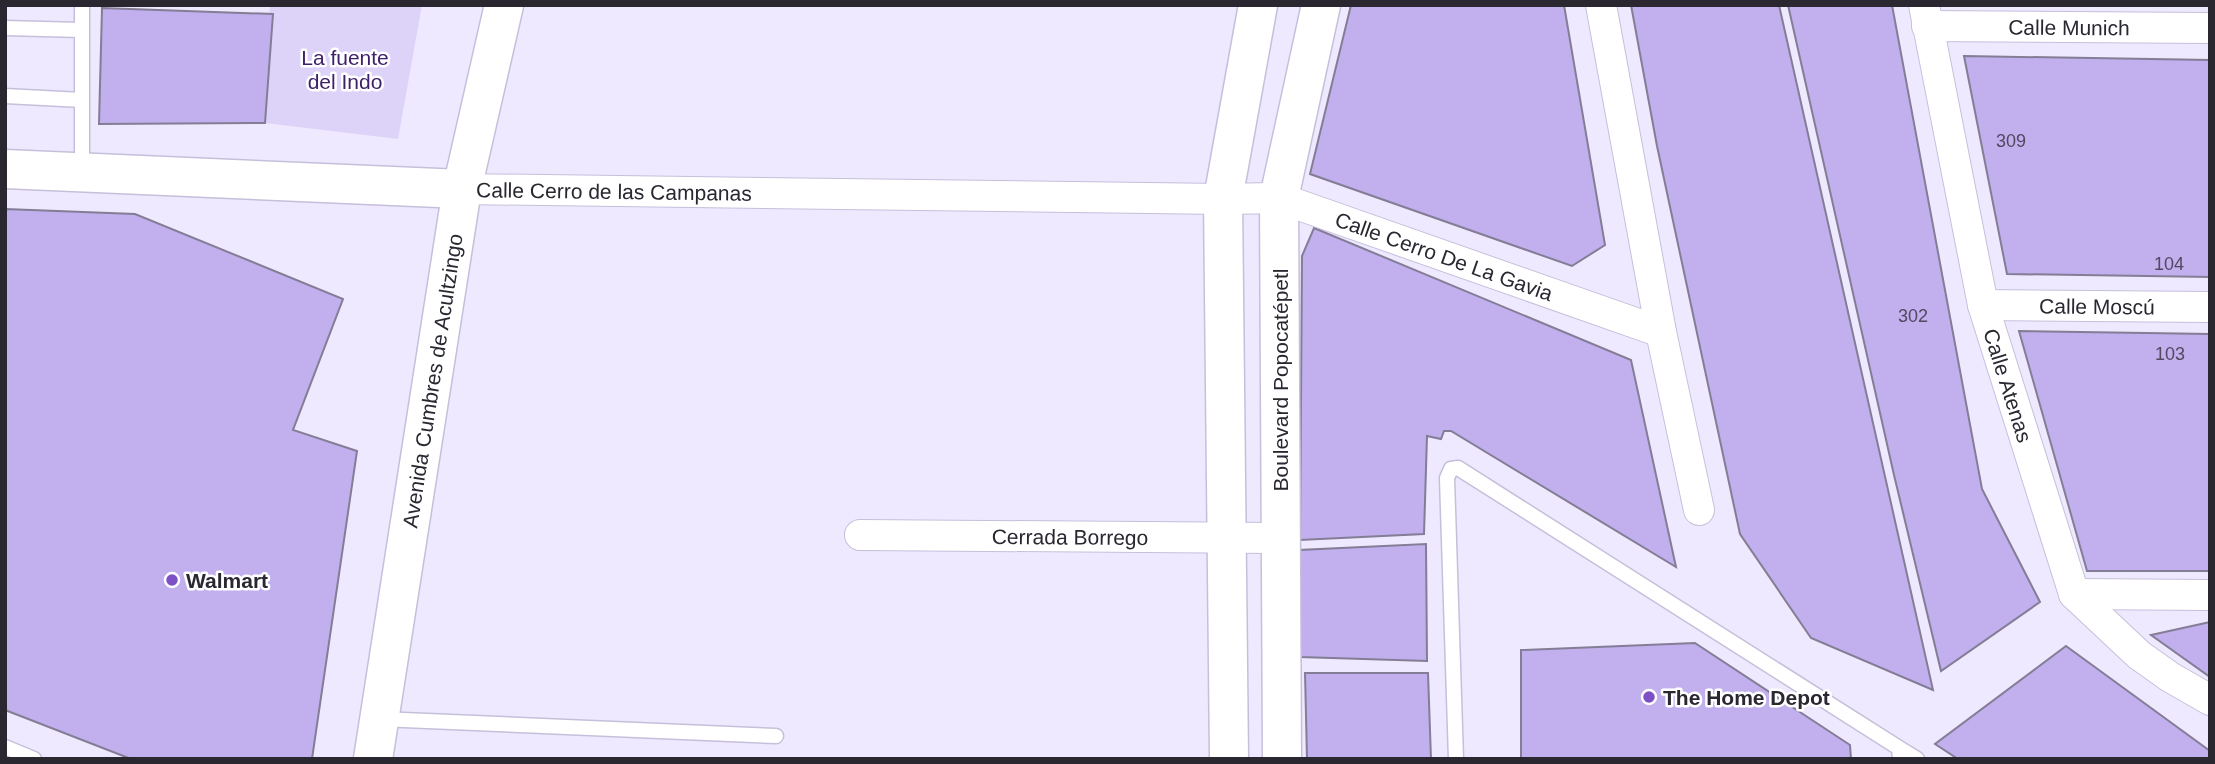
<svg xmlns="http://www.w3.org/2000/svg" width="2215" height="764" viewBox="0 0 2215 764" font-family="Arial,sans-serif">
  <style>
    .green { fill: #ddd3f9 }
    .building { fill: #c1afee; stroke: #837d95; stroke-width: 2 }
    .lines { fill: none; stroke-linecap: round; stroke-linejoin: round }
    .lane-casing { stroke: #c6bfda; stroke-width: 17 }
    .street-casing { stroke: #c6bfda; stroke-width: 32 }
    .secondary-casing { stroke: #c6bfda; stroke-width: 41 }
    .lane { stroke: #fff; stroke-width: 14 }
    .street { stroke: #fff; stroke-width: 30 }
    .secondary { stroke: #fff; stroke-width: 38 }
    .poi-dot { fill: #7e50c8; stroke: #fff; stroke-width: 2.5 }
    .labels { text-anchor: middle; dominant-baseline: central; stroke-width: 5; stroke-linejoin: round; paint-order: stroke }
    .number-label { font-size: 18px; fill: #504960 }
    .street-label { font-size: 21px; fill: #2a2731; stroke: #fff }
    .park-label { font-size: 21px; fill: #3e2169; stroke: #fff }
    .poi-label { font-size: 21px; font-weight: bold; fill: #2a2731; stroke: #fff; text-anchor: start }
  </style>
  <rect width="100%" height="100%" fill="#efe9ff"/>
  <!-- green -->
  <path class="green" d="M270,5H422L398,139L265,123Z"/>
  <!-- building -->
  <path class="building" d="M1351,5H1564L1605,245L1572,266L1310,174Z
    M1631,5H1779L1933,690L1811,638L1740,534L1657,146Z
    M1788,5H1892L1982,489L2040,602L1941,671L1894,475Z
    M102,8L273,14L265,123L99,124Z
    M1964,56L2210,60V277L2007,274Z
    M5,209L135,214L343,299L293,430L357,451L312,759H131L5,710Z
    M1314,228L1631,360L1676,567L1451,431H1444L1441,439L1427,436L1424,534L1300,540L1302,256Z
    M2019,331L2210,334V571H2087Z
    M1426,544L1427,661L1300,657L1299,550Z
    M2210,622V677L2151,635Z
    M1695,643L1850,745L1851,759H1521V650Z
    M2066,646L2210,751V759H1958L1935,744Z
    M1305,673H1428L1431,759H1307Z"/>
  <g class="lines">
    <defs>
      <path id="lane" d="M82,5V172
        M5,28L81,30
        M5,96L82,100
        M380,719L776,736
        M5,747L34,759
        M1456,759L1447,478L1451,469L1458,468L1899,748
        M1900,759L1899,748L1917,759"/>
      <g id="street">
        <path d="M1601,5L1661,332L1699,510"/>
        <path id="s1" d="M1924,5L1983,305L2074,594L2139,655L2170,677L2210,700"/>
        <path id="s2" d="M1927,26L2210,28"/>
        <path id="s3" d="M462,189L1223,199L1279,198L1661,332"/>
        <path id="s4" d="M1983,305L2210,307"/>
        <path id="s5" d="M860,535L1280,538"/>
        <path d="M2074,594L2210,595"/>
      </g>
      <g id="secondary">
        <path d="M5,169L462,189"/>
        <path id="s6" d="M373,759L462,189L504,5"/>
        <path d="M1229,759L1223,199L1258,5"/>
        <path d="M1282,759L1279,198L1321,5"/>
      </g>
    </defs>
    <!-- lane casing -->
    <use href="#lane" class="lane-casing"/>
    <!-- street casing -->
    <use href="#street" class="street-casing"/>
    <!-- secondary casing -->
    <use href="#secondary" class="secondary-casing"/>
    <!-- lane -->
    <use href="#lane" class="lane"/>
    <!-- street -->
    <use href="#street" class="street"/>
    <!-- secondary -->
    <use href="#secondary" class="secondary"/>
  </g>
  <!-- markers -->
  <g class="poi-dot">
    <circle cx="172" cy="580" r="7"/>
    <circle cx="1649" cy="697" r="7"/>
  </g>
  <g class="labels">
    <!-- number labels -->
    <g class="number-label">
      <text x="2011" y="141">309</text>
      <text x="2169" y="264">104</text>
      <text x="1913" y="316">302</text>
      <text x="2170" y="354">103</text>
    </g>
    <!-- street labels -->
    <g class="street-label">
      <text stroke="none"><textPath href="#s2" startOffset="142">Calle Munich</textPath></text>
      <text stroke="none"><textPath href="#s3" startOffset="152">Calle Cerro de las Campanas</textPath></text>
      <text stroke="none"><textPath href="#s3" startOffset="992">Calle Cerro De La Gavia</textPath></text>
      <text stroke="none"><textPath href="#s4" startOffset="114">Calle Moscú</textPath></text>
      <text transform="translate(1280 380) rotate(-90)">Boulevard Popocatépetl</text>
      <text stroke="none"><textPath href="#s6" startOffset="383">Avenida Cumbres de Acultzingo</textPath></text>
      <text stroke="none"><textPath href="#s1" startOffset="390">Calle Atenas</textPath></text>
      <text stroke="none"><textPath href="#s5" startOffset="210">Cerrada Borrego</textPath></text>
    </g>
    <!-- park labels -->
    <g class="park-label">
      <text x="345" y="57">La fuente<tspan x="345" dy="24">del Indo</tspan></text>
    </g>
    <!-- poi labels -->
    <g class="poi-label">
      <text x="186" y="580">Walmart</text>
      <text x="1663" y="697">The Home Depot</text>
    </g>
  </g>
  <!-- border -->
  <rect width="2215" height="764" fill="none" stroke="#2a2731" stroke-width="14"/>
</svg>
